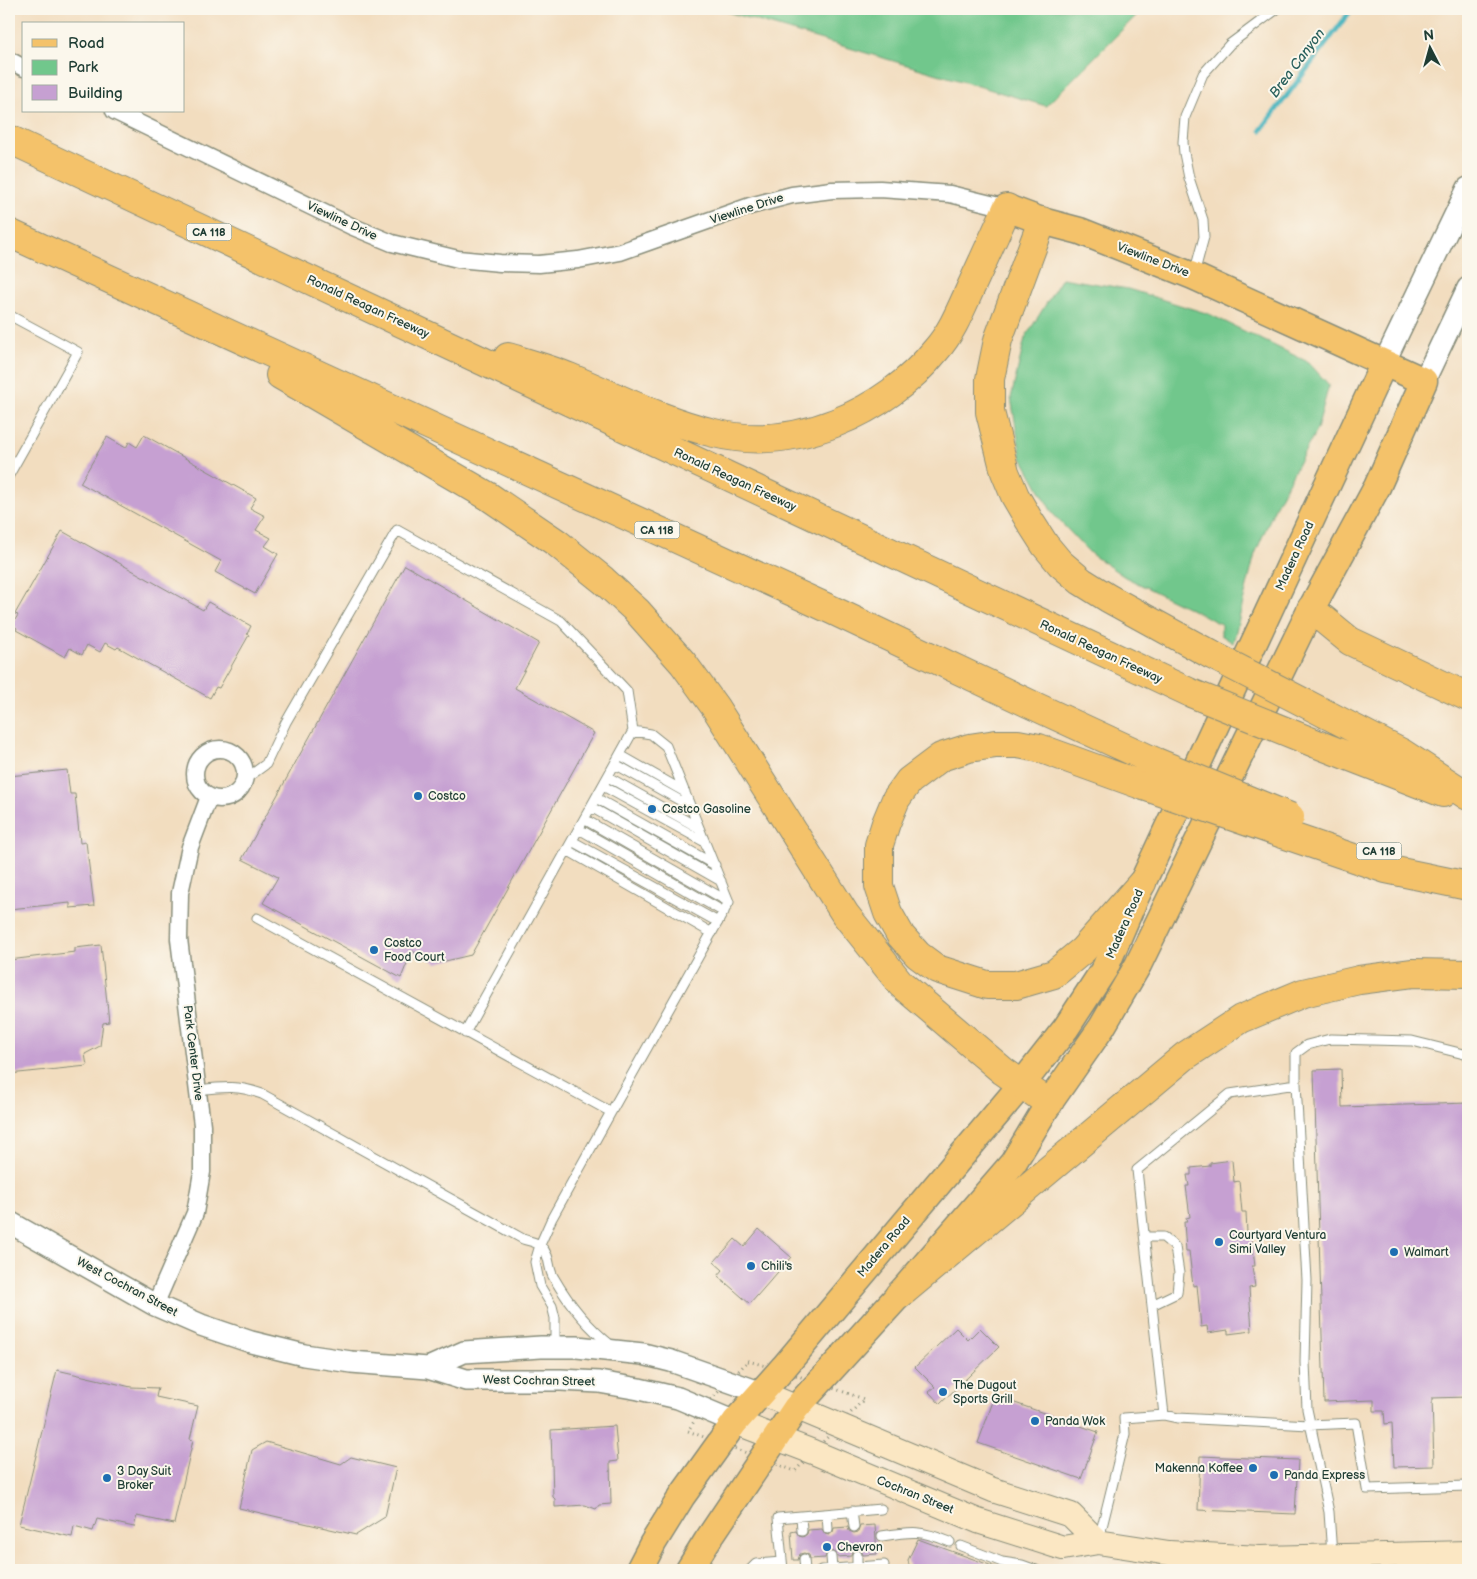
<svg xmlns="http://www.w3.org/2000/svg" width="1477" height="1579" viewBox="0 0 1477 1579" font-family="'Balsamiq Sans',sans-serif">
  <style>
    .green { fill: #71c78c; stroke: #488260 }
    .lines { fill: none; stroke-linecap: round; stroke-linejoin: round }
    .stream { stroke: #45b4be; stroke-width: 5 }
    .building { fill: #c6a0d2 }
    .service-casing { stroke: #888d7a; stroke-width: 11 }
    .minor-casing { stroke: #888d7a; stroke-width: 19 }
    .tertiary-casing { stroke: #888d7a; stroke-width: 24 }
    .secondary-casing { stroke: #888d7a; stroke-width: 26 }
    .primary-casing { stroke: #888d7a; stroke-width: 29 }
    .motorway-casing { stroke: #888d7a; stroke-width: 30 }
    .path { stroke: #888d7a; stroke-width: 3; stroke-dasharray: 1 4; stroke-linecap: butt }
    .service { stroke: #fff; stroke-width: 9 }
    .minor { stroke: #fff; stroke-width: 16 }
    .tertiary { stroke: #fff; stroke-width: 21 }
    .secondary { stroke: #fbe7c3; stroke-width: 24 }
    .primary { stroke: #f4c26a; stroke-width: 26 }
    .motorway { stroke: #f4c26a; stroke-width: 28 }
    .motorway-bridge-casing { stroke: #888d7a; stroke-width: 30; stroke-linecap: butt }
    .motorway-bridge { stroke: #f4c26a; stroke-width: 28 }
    .poi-dot { fill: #1f6fb2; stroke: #fbf7ec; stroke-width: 2 }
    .labels { text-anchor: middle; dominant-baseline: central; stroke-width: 4; stroke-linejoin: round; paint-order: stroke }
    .shield { fill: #fbf7ec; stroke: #61756b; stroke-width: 1 }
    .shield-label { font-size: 11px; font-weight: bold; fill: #1f3d34 }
    .street-label { font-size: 12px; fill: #1f3d34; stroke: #fbf7ec }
    .poi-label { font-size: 12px; fill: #1f3d34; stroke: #fbf7ec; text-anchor: start }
    .water-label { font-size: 14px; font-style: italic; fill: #2a615d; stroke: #fbf7ec }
  </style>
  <rect width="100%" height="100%" fill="#fbf7ec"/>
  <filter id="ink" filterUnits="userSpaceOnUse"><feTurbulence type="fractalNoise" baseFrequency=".02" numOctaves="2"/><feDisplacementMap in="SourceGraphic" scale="10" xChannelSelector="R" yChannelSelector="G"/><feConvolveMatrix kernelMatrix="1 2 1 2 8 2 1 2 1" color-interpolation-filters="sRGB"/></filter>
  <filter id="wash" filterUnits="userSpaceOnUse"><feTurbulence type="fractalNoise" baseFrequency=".0096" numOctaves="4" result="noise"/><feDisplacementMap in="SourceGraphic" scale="20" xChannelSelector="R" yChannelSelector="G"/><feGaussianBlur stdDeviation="1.12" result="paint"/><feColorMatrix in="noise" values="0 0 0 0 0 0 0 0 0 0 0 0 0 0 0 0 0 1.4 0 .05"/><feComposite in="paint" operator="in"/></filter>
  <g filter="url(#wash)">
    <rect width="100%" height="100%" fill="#f2ddbf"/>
    <!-- green -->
    <path class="green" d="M717,9H1143L1046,106Z
      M1062,278L1128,289L1209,314L1308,362L1329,385L1317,429L1277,503L1255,554L1233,643L1221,635V624L1125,577L1091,554L1053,514L1021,456L1011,398L1025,338Z"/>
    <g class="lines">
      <!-- stream -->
      <path class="stream" d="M1261,130L1352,9"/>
    </g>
    <g id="blocks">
      <!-- building -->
      <path class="building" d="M144,435L256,498L250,508L265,516L256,530L271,538L265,546L278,554L255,594L215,572L221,561L80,483L107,437L126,448L129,442L137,447Z
        M62,531L203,610L208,602L251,626L247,634L249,635L219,688L216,687L210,698L118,647L116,649L105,643L100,652L87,645L82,655L70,648L65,657L16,630L17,628L12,625L18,615L15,614Z
        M405,565L539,643L515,688L594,733L471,955L437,963L412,951L401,978L263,903L278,877L242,859Z
        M67,770L70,794H75L80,843L86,842L94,906L70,908V903L9,909V776Z
        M101,945L109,1022L103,1023L100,1046L85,1054L87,1066L9,1074V960L75,952V948Z
        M1341,1069L1342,1107L1468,1103V1397L1432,1398L1434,1466L1394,1467L1392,1423L1385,1424L1384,1411H1374V1400L1324,1402L1314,1070Z
        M1232,1160L1234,1182L1239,1181L1242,1212H1246L1247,1233L1251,1232L1255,1266H1252L1255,1287L1249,1288L1252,1331L1228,1334V1330L1208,1333L1207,1326L1201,1327L1197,1285L1193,1286L1189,1251H1186L1184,1222H1187L1186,1218L1190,1217L1186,1186H1189L1187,1175H1191V1168L1210,1166V1163Z
        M759,1229L791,1257L750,1304L718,1276L723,1270L714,1262L735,1239L744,1247Z
        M956,1328L968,1340L980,1328L999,1347L940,1404L929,1392L935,1387L915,1367Z
        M57,1370L131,1387L158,1388L156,1397L198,1406L190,1439L193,1440L174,1524L137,1516L134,1527L97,1519L93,1531L74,1526L72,1537L19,1525Z
        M995,1396L1098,1432L1081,1479L978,1443Z
        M615,1426L618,1461L610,1462L611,1504L599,1505L596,1509L585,1505L555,1507V1499L553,1497L551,1430Z
        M266,1442L341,1464L351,1457L396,1468L385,1517L356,1535L239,1508L252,1450Z
        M1200,1456L1298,1460L1295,1514L1198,1510Z
        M875,1525L877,1554L863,1555L861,1550L857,1549L852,1551L851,1556L837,1557L836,1553L831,1551L827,1552L825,1558L810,1559L809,1555L804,1553L800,1554L798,1560H793L791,1532L796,1531L799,1536L803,1537L807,1534L808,1530L822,1529L825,1534L829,1535L833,1532L834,1528L848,1527L849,1531L854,1533L858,1532L860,1526Z
        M918,1539L998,1568L997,1570H910L908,1560Z"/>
    </g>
  </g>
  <g filter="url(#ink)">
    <use href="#blocks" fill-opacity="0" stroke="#888d7a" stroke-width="1"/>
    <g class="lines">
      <defs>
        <path id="service" d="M1194,274L1204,237L1203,220L1189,178L1184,153L1183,142L1185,117L1203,74L1230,44L1277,9
          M9,315L78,352L9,475
          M633,731L651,734L666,746L729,902
          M620,755L685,792
          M615,764L690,806
          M608,777L699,828
          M244,780L266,764L286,722L397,530L561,621L627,691L633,731L465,1033
          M603,786L705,842
          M596,798L715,865
          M591,807L721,881
          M584,819L729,902
          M579,829L724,912
          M572,841L718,922
          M567,850L712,933
          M257,918L611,1112
          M198,1090C223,1087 238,1085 262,1094L523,1239C528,1241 537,1242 541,1246C552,1258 547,1268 554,1278C569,1304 589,1328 612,1346
          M1145,1237H1163L1175,1247L1179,1273L1177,1293L1152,1305
          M555,1347V1318L552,1306L540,1286L535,1262L540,1245L552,1218L611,1112L729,902
          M1164,1415L1137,1170L1230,1094L1296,1084
          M852,1511L854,1527
          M827,1514L828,1529
          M801,1516L802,1531
          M882,1536C913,1531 921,1530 950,1542
          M1099,1539L1125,1434L1124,1418L1164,1415L1178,1418L1309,1425L1356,1423L1367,1489L1468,1486
          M961,1546L1002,1562L1022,1565L1036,1570
          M857,1555V1567
          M1332,1555L1329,1512L1307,1409L1305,1362L1307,1280L1296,1084V1053L1307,1045L1330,1039L1412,1041L1468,1055
          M831,1557L832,1569
          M804,1559L805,1570
          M750,1570L756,1564L782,1562
          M783,1570L778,1518L881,1509
          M821,1570L884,1565"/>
        <path id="minor" d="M9,60L24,68
          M114,111L351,226L392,243L458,259L500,263L539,264L578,260L620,252L750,206L792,195L832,190L880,189L950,194L1007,208
          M195 774a25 25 0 1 1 50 0a25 25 0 1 1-50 0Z
          M155,1305L195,1213L202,1172V1125L179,939L180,893L190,847L209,797"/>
        <path id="tertiary" d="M1384,363L1468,188
          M1424,381L1468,288
          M9,1222L155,1305L201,1325L251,1342L304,1355L351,1362L428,1368L466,1380H561L599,1382L639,1389L678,1398L735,1422
          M428,1368L464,1352L541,1347H577L643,1354L671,1361L762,1393"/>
        <path id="secondary" d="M762,1393L993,1490L1071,1515L1098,1542
          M735,1422L813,1452L978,1521L1063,1548L1098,1542L1169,1553L1260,1558L1468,1553"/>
        <path id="primary" d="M639,1570L653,1543L682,1496L735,1422L784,1367L1022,1084L1066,1028L1105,968L1132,905L1384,363
          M689,1570L707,1541L796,1408L899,1295L1013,1163L1049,1103L1102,1027L1138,965L1311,609L1377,487L1424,381L1193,276L1080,231L1042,221L1007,208"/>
        <path id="motorway" d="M9,139L1191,693
          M1042,221L998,340L990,379V412L1005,472L1015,496L1029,520L1045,545L1060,563L1081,581L1108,598L1210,654
          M9,233L832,610L1028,703L1156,762
          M508,357C528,363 550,369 569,377C617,397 663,421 714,433C794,453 885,413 936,350C952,332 961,309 971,287C983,261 995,235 1007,208
          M280,375L488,496L557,543L603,580L637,611L683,663L715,707L845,914L901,984L1003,1071L1049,1103
          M1311,609L1350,641L1468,697
          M1328,715L1402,753L1468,796
          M1317,744L1443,793
          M1283,834L1386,869L1468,886
          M1142,883L1083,950L1054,974L1016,985H987L937,969L918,955L901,936L888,913L879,886V845L886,823L896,799L909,781L941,757L969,748L996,744H1018L1039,748L1144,786
          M899,1295L1185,1056L1241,1019L1303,993L1359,980L1413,973L1468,974"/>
      </defs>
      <!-- service casing -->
      <use href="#service" class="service-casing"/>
      <!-- minor casing -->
      <use href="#minor" class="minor-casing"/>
      <!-- tertiary casing -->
      <use href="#tertiary" class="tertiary-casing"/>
      <!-- secondary casing -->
      <use href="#secondary" class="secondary-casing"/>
      <!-- primary casing -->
      <use href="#primary" class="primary-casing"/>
      <!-- motorway casing -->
      <use href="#motorway" class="motorway-casing"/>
      <!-- path -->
      <path class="path" d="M748,1361L781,1370L864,1399L795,1471L688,1431L702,1409Z"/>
      <!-- service -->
      <use href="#service" class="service"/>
      <!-- minor -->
      <use href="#minor" class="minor"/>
      <!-- tertiary -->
      <use href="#tertiary" class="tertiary"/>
      <!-- secondary -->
      <use href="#secondary" class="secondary"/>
      <!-- primary -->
      <use href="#primary" class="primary"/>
      <!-- motorway -->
      <use href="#motorway" class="motorway"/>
      <defs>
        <path id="motorway-bridge" d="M1210,654L1328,715
          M1191,693L1317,744
          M1156,762L1290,817
          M1144,786L1283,834"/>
      </defs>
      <!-- motorway-bridge casing -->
      <use href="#motorway-bridge" class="motorway-bridge-casing"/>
      <!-- motorway-bridge -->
      <use href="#motorway-bridge" class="motorway-bridge"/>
    </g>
  </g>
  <!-- markers -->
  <g class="poi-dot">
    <circle cx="418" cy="796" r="5"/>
    <circle cx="652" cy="809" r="5"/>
    <circle cx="374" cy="950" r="5"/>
    <circle cx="1219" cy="1242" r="5"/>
    <circle cx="1394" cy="1252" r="5"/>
    <circle cx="751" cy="1266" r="5"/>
    <circle cx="943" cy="1392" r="5"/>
    <circle cx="1035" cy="1421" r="5"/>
    <circle cx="1253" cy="1468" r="5"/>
    <circle cx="1274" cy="1475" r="5"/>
    <circle cx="107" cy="1478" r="5"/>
    <circle cx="827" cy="1547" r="5"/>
  </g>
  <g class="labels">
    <!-- shield labels -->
    <g class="shield">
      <rect x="186.5" y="223.5" width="45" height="17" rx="4"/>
      <rect x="634.5" y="521.5" width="45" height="17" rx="4"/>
      <rect x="1356.5" y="842.5" width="45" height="17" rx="4"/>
    </g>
    <g class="shield-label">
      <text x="209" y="232">CA 118</text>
      <text x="657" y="530">CA 118</text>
      <text x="1379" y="851">CA 118</text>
    </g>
    <!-- street labels -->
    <g class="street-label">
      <text transform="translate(747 209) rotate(-18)">Viewline Drive</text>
      <text transform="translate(342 221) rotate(25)">Viewline Drive</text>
      <text transform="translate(1153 260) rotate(21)">Viewline Drive</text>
      <text transform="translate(368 307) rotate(25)">Ronald Reagan Freeway</text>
      <text transform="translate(735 480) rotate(25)">Ronald Reagan Freeway</text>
      <text transform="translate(1295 556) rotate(-65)">Madera Road</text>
      <text transform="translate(1101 652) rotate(25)">Ronald Reagan Freeway</text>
      <text transform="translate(1125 924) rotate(-66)">Madera Road</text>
      <text transform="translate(193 1053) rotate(83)">Park Center Drive</text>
      <text transform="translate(884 1247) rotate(-50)">Madera Road</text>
      <text transform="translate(127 1287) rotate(28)">West Cochran Street</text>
      <text transform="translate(539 1381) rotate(1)">West Cochran Street</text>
      <text transform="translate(915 1495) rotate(22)">Cochran Street</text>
    </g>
    <!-- poi labels -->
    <g class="poi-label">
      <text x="428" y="796">Costco</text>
      <text x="662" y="809">Costco Gasoline</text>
      <text x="384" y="943">Costco<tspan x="384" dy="14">Food Court</tspan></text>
      <text x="1229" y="1235">Courtyard Ventura<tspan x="1229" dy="14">Simi Valley</tspan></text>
      <text x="1404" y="1252">Walmart</text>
      <text x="761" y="1266">Chili's</text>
      <text x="953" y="1385">The Dugout<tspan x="953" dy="14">Sports Grill</tspan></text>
      <text x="1045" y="1421">Panda Wok</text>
      <text x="1243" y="1468" text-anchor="end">Makenna Koffee</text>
      <text x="117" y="1471">3 Day Suit<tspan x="117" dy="14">Broker</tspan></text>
      <text x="1284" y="1475">Panda Express</text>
      <text x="837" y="1547">Chevron</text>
    </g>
    <!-- water labels -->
    <g class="water-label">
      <text transform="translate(1297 63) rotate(-53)">Brea Canyon</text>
    </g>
  </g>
  <!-- margin -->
  <rect width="1477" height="1579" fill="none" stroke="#fbf7ec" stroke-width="30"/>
  <!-- legend -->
  <rect x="22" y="22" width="162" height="90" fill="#fbf7ec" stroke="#a3ada2"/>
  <rect x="32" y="39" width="25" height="8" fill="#f4c26a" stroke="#a3ada2"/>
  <text x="68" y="48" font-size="15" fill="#1f3d34">Road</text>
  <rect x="32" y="60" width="25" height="15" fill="#71c78c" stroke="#a3ada2"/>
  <text x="68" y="72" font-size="15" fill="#1f3d34">Park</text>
  <rect x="32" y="85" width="25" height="15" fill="#c6a0d2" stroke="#a3ada2"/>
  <text x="68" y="98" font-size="15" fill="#1f3d34">Building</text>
  <!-- north arrow -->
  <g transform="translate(1430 48) rotate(354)" stroke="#fbf7ec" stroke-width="4" paint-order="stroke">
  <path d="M0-4L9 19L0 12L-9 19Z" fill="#1f3d34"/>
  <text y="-8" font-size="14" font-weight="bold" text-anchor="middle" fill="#1f3d34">N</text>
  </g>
</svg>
